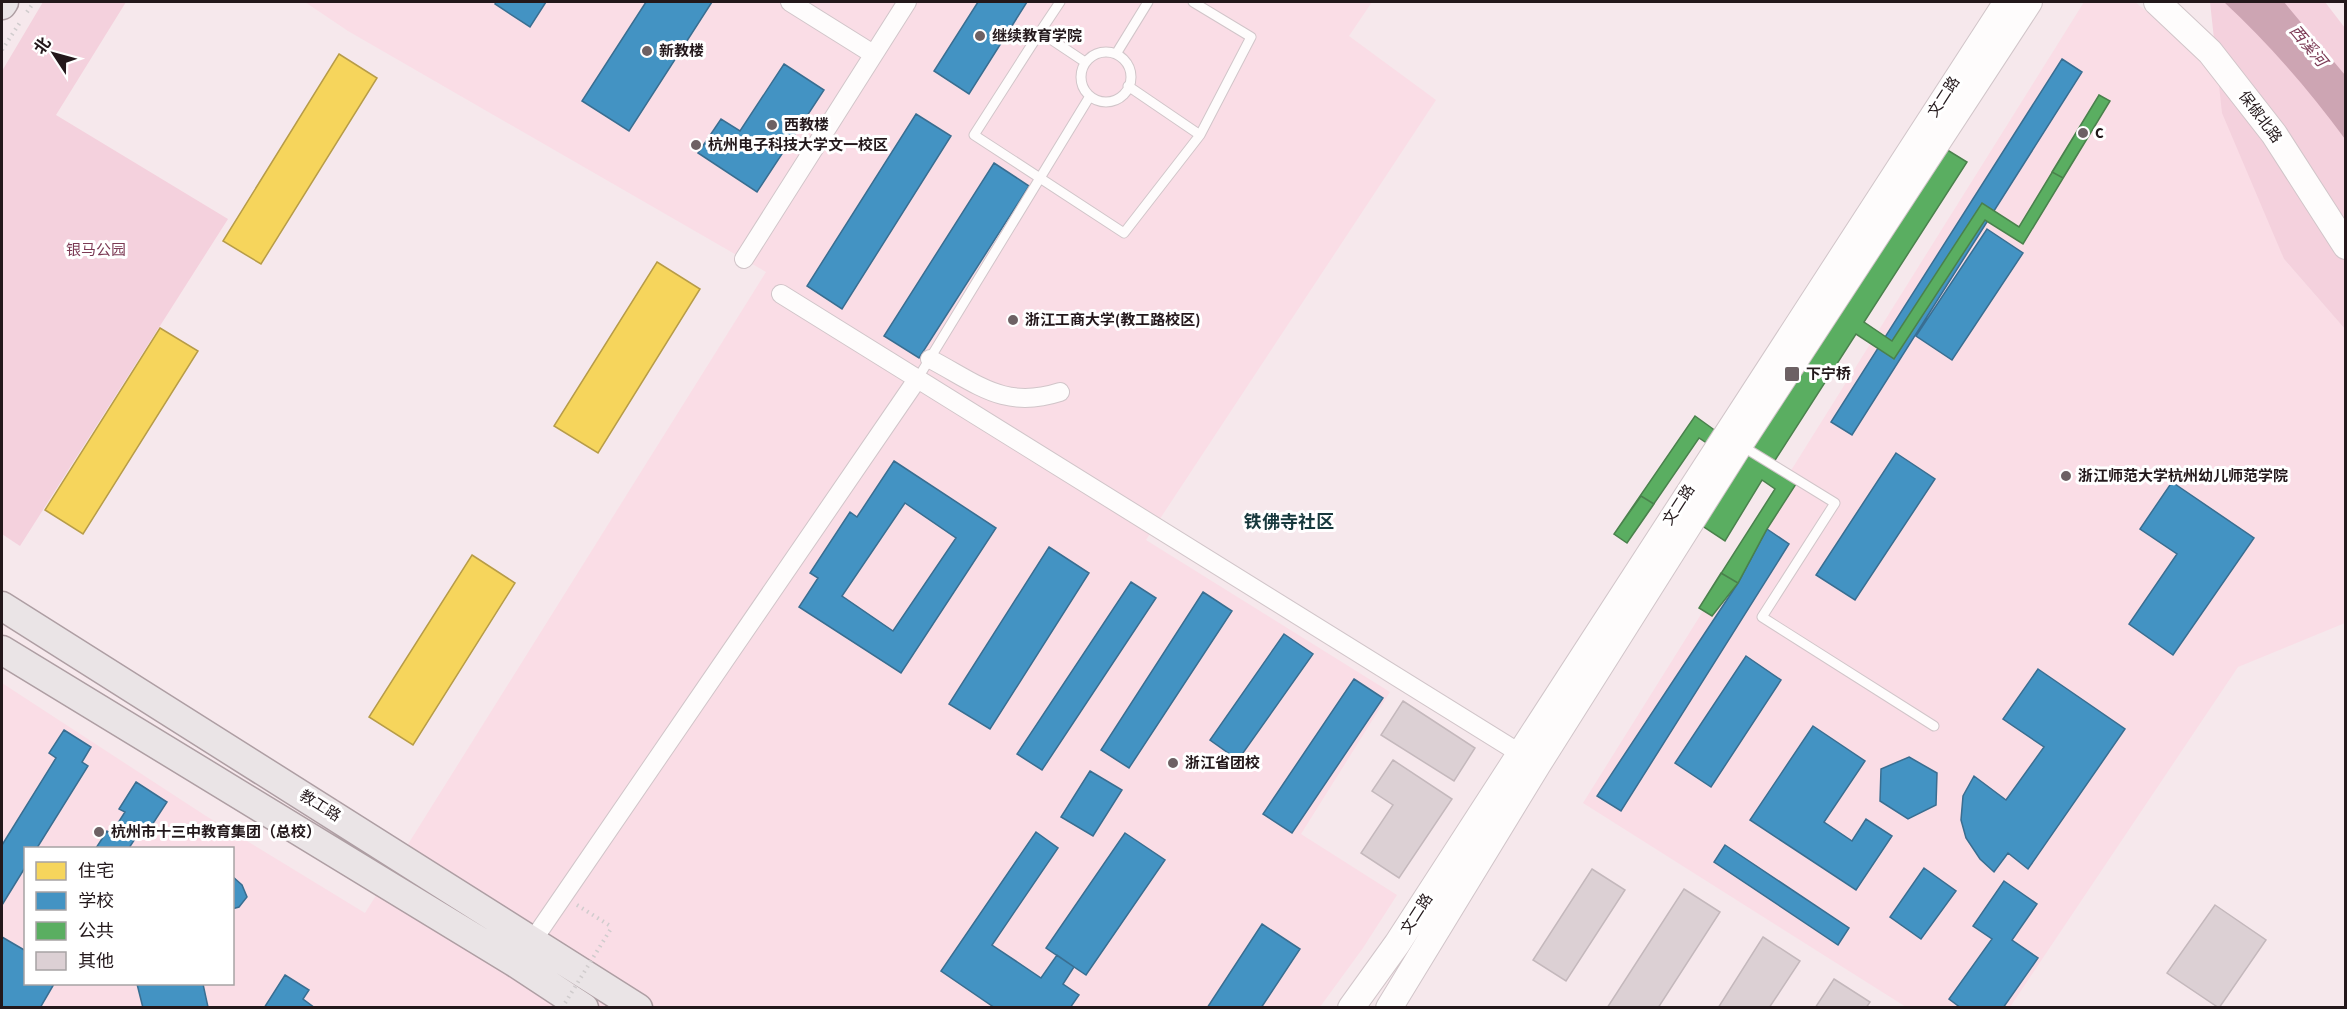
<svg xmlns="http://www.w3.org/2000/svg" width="2347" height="1009" viewBox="0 0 2347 1009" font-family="'Source Sans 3','Noto Sans SC',sans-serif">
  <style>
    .built { fill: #fadde6; fill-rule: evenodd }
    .green { fill: #f4d1dd }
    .water { fill: #cda5b3 }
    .homes { fill: #f6d55c; stroke: #b79c48; stroke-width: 1.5 }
    .schools { fill: #4393c3; stroke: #396e91; stroke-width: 1.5; fill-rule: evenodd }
    .public { fill: #5aae61; stroke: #4a814c; stroke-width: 1.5 }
    .building { fill: #dcd0d4; stroke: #c4b8bc; stroke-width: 1.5 }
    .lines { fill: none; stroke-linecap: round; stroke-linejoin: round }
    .lane-casing { stroke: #d1c5c9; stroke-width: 11 }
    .street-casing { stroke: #d1c5c9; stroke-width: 20 }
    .secondary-casing { stroke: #d1c5c9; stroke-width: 28 }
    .primary-casing { stroke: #ae9ea3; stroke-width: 31 }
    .path { stroke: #d0cccd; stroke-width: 4; stroke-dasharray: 1.5 4.5; stroke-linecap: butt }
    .lane { stroke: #fefcfc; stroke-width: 9 }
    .street { stroke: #fefcfc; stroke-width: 18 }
    .secondary { stroke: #fefcfc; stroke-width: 26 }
    .primary { stroke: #eae4e6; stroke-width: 28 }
    .path-bridge { stroke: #d0cccd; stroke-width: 4; stroke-dasharray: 1.5 4.5; stroke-linecap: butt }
    .poi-dot { fill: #6d6164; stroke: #fff; stroke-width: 2 }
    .labels { text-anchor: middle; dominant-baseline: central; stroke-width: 6; stroke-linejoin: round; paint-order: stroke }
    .poi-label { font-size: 15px; font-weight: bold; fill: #23181b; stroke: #fff; text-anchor: start }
    .street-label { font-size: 15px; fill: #23181b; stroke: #fff }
    .park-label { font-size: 15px; fill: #7c3a54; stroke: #fff }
    .water-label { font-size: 16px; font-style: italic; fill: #7c3a55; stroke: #fff }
    .quarter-label { font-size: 18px; font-weight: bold; fill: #17393d; stroke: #fff }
  </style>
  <rect width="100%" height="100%" fill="#f6e8ec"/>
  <!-- built -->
  <path class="built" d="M305,2H1372L1349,36L1436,100L1146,540L1390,692L1301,834L1397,895L1363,948L1320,1007H2V683L206,816L365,913L766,272L348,31ZM26,848H232V984H26Z
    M2084,2H2135L2217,69L2284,259L2345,329V623L2238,667L2010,1007H1906L1583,803Z"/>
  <!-- green -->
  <path class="green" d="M43,2H126L56,115L228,219L20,546L2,534V71Z
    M2210,2H2325L2345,28V329L2284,259L2222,113Z"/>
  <!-- water -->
  <path class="water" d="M2224,2H2284L2345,75V139C2309,90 2268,43 2224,2Z"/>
  <!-- homes -->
  <path class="homes" d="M339,54L377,78L261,264L223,241Z
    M657,262L700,289L598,453L554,426Z
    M160,328L198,351L83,534L45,510Z
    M472,555L515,583L413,745L369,717Z"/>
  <!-- schools -->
  <path class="schools" d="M496,2H546L530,27L495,4Z
    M646,2H712L629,131L582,101Z
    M978,2H1027L969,94L934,71Z
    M2062,59L2082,72L1852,435L1831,422Z
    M784,64L824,90L757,192L698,153L721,119L740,131Z
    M916,114L951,136L842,309L807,286Z
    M994,163L1029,186L919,358L884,336Z
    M1987,229L2023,253L1952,360L1916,336Z
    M1896,453L1935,479L1855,600L1816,575Z
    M894,461L996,528L901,673L799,607L818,578L810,573L850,512L857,517ZM905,503L956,538L893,631L842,596Z
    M2172,482L2254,538L2173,655L2129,624L2177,554L2140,529Z
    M1767,529L1789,544L1621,811L1597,796L1738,583Z
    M1049,547L1089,573L990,729L949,704Z
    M1131,582L1156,598L1042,770L1017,754Z
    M1203,592L1232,611L1129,768L1101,750Z
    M1284,634L1313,654L1238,760L1210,740Z
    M1746,656L1781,680L1711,787L1675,763Z
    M2038,669L2125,729L2028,869L2008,853L1994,872L1980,859L1966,838L1961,820L1963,796L1974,776L2006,800L2044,747L2003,719Z
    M1354,679L1383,698L1292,833L1263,814Z
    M1813,726L1865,761L1824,822L1852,841L1866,819L1892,836L1856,890L1750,820Z
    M64,730L91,747L82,762L88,766L37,848H26V866L2,905V845L56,758L49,753Z
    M1909,757L1937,773L1936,805L1908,819L1880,801L1881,769Z
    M1090,771L1122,790L1093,836L1061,817Z
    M136,782L167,802L150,828L144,825L129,848H96L107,831L111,834L125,812L119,809Z
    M1036,832L1058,848L992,945L1041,978L1057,955L1074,967L1063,984L1079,995L1070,1008H995L941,971Z
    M1125,833L1165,860L1086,975L1046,948Z
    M1725,845L1849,928L1838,945L1714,862Z
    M1924,868L1956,891L1921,939L1890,917Z
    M232,876L242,885L247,897L239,907L232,909Z
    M2004,881L2037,904L2012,940L2038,958L2003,1008H1961L1949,999L1992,939L1973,926Z
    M1262,924L1300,949L1261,1008H1207Z
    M2,937L26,951V984H54L40,1008H2Z
    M285,975L309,990L303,999L315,1008H264Z
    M137,984H203L208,1007L143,1008Z"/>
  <!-- public -->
  <path class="public" d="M2099,95L2110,101L2023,244L1985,220L1894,359L1856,334L1770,468L1796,484L1767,529L1738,583L1712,616L1699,608L1775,489L1762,480L1725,541L1672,506L1711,446L1699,438L1627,543L1614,534L1695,416L1720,434L1915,130L1967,162L1864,322L1892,341L1982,203L2019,227Z
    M2099,95L2110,101L2063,178L2052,172Z
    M1641,496L1654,504L1627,543L1614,534Z
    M1721,573L1738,583L1712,616L1699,608Z"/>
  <!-- building -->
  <path class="building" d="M1403,701L1475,748L1454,781L1381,735Z
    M1393,760L1452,799L1399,878L1361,853L1393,805L1372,791Z
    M1592,869L1625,890L1566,981L1533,960Z
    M1684,889L1720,912L1658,1008H1607Z
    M2215,905L2266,940L2219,1008L2167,973Z
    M1763,937L1800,961L1769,1008H1718Z
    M1834,979L1870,1002L1866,1008H1815Z"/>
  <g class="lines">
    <defs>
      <path id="lane" d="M1040,32L1060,2
        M1081 77a25 25 0 1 1 50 0a25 25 0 1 1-50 0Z
        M1116,54L1148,2
        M1085,62L1040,32L974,135L1124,233L1200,135
        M1128,86L1200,135L1251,37L1193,2
        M918,378L1090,96
        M1742,446L1835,503L1762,617L1934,726"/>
      <path id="street" d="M790,2L873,54
        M744,259L907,2
        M781,294L1529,759
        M930,359C978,384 1004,410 1060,392
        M533,940L918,378"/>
      <path id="secondary" d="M2157,2L2210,52L2274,134L2346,246
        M1351,1008L1397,944L2007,2
        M1389,1008L1538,764L1740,444L2029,2"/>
      <path id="primary" d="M2,5L4,2
        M2,606L638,1008
        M2,650L514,962L584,1008"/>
    </defs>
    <!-- lane casing -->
    <use href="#lane" class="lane-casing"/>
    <!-- street casing -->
    <use href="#street" class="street-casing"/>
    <!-- secondary casing -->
    <use href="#secondary" class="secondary-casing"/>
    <!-- primary casing -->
    <use href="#primary" class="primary-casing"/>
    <!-- path -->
    <path class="path" d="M27,12L34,2
      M2,50L21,21
      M577,905L612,927"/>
    <!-- lane -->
    <use href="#lane" class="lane"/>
    <!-- street -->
    <use href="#street" class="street"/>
    <!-- secondary -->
    <use href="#secondary" class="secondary"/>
    <!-- primary -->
    <use href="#primary" class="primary"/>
    <!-- path-bridge -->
    <path class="path-bridge" d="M562,1008L612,927"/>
  </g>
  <!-- markers -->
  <g class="poi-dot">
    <circle cx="980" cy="36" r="6"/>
    <circle cx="647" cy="51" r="6"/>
    <circle cx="772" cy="125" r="6"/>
    <circle cx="2083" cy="133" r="6"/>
    <circle cx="696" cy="145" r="6"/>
    <circle cx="1013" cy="320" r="6"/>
    <rect x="1784" y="366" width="16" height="16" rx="3"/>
    <circle cx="2066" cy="476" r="6"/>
    <circle cx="1173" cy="763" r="6"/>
    <circle cx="99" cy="832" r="6"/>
  </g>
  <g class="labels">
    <!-- poi labels -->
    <g class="poi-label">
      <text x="992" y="36">继续教育学院</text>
      <text x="659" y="51">新教楼</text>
      <text x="784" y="125">西教楼</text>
      <text x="2095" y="133">C</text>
      <text x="708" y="145">杭州电子科技大学文一校区</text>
      <text x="1025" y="320">浙江工商大学(教工路校区)</text>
      <text x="1806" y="374">下宁桥</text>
      <text x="2078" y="476">浙江师范大学杭州幼儿师范学院</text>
      <text x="1185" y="763">浙江省团校</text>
      <text x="111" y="832">杭州市十三中教育集团（总校）</text>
    </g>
    <!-- street labels -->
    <g class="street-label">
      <text transform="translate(1944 97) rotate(-57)">文二路</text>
      <text transform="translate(2260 117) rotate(53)">保俶北路</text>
      <text transform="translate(1679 505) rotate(-57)">文二路</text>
      <text transform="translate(320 806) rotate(32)">教工路</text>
      <text transform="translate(1417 914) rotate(-57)">文二路</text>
    </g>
    <!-- park labels -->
    <g class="park-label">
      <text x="96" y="250">银马公园</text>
    </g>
    <!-- water labels -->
    <g class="water-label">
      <text transform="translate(2308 46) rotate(50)">西溪河</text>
    </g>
    <!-- quarter labels -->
    <g class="quarter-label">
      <text x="1289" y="522">铁佛寺社区</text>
    </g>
  </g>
  <!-- border -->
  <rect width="2347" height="1009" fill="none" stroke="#23181b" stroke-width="6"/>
  <!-- legend -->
  <rect x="24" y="847" width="210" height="138" fill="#ffffff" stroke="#a7a3a4" stroke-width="1.5"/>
  <rect x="36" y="862" width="30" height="18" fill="#f6d55c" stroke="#a7a3a4" stroke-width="1.5"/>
  <text x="78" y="877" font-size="18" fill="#23181b">住宅</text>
  <rect x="36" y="892" width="30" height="18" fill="#4393c3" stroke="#a7a3a4" stroke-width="1.5"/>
  <text x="78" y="907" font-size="18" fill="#23181b">学校</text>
  <rect x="36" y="922" width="30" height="18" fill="#5aae61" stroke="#a7a3a4" stroke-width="1.5"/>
  <text x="78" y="937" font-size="18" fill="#23181b">公共</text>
  <rect x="36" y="952" width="30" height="18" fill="#dcd0d4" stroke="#a7a3a4" stroke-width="1.5"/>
  <text x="78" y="967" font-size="18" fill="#23181b">其他</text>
  <!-- north arrow -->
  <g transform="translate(54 54) rotate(306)" stroke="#ffffff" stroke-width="4.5" paint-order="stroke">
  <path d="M0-4.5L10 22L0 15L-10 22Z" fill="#23181b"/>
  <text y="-9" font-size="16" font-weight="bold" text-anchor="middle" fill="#23181b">北</text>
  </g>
</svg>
